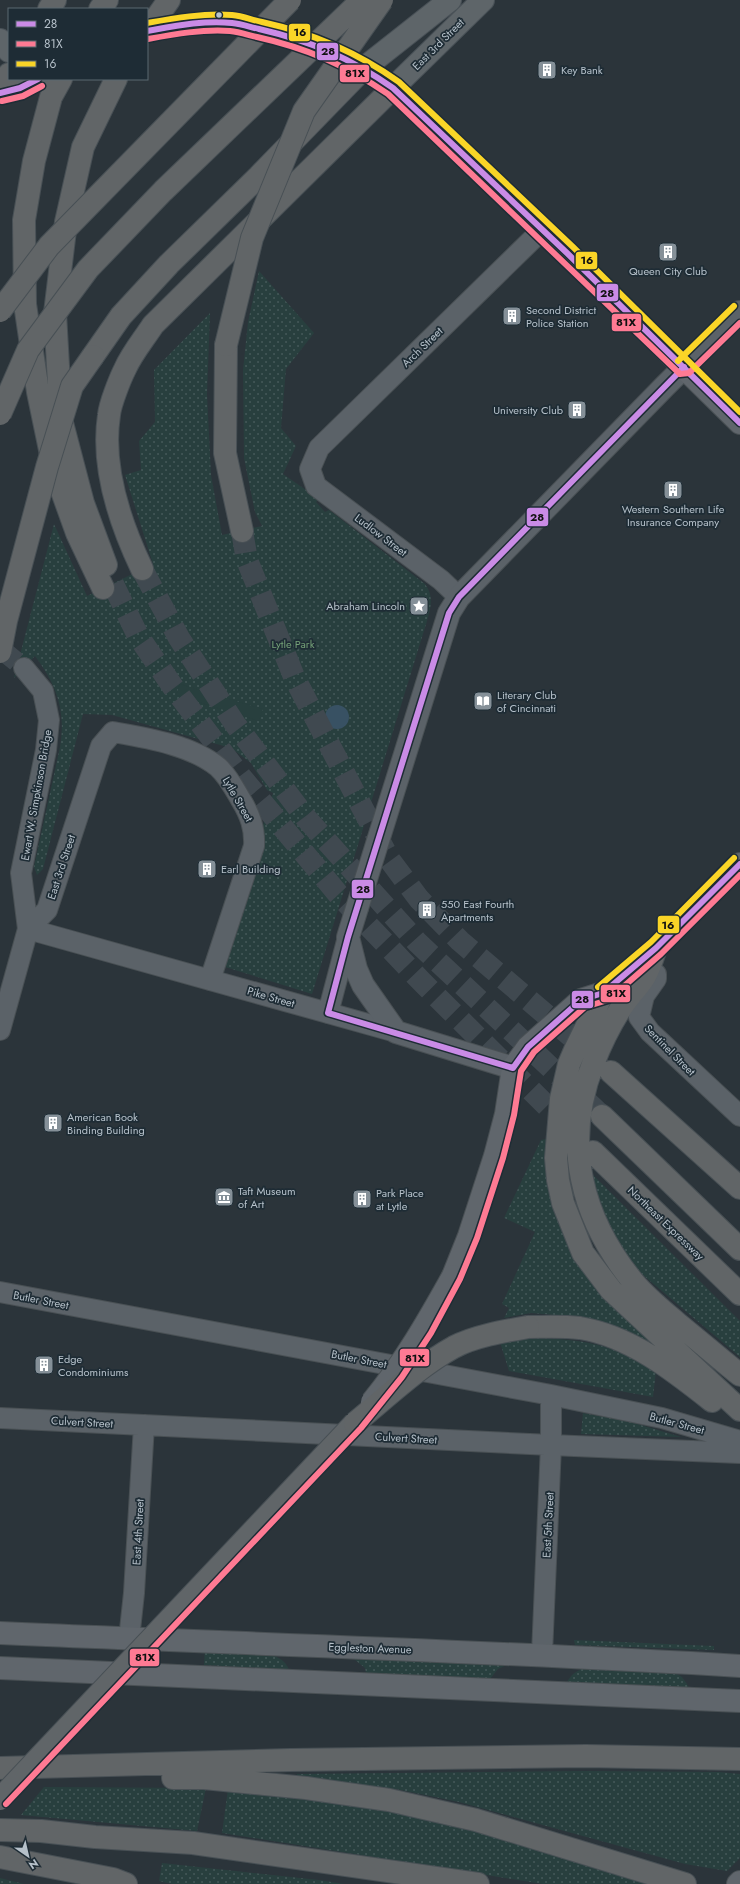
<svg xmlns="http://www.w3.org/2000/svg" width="740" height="1884" viewBox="0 0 740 1884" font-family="Jost,sans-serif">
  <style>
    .green { fill: url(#green-dots) }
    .pitch { fill: #283f3e }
    .water { fill: #385163 }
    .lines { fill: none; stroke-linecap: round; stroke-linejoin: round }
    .minor-tunnel { stroke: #404950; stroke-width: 20; stroke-dasharray: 20 10; stroke-linecap: butt }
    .motorway-tunnel { stroke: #404950; stroke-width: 22; stroke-dasharray: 22 11; stroke-linecap: butt }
    .minor-casing { stroke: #495054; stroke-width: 22 }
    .tertiary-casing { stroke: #495054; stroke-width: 24 }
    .secondary-casing { stroke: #495054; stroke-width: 24 }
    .primary-casing { stroke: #495157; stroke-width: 24 }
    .motorway-casing { stroke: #485055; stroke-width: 24 }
    .minor { stroke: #5b6268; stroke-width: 20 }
    .tertiary { stroke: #5b6268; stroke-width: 22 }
    .secondary { stroke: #60666c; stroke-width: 22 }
    .primary { stroke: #5e6569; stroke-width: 22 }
    .motorway { stroke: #616567; stroke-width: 22 }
    .secondary-bridge-casing { stroke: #495054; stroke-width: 24; stroke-linecap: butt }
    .trunk-bridge-casing { stroke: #485055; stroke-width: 24; stroke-linecap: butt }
    .motorway-bridge-casing { stroke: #485055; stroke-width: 24; stroke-linecap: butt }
    .secondary-bridge { stroke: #60666c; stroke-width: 22 }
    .trunk-bridge { stroke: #606568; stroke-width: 22 }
    .motorway-bridge { stroke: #616567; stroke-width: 22 }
    .bus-1-casing { stroke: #1e2c35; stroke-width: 9 }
    .bus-2-casing { stroke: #1e2c35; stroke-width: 9 }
    .bus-3-casing { stroke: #1e2c35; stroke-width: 9 }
    .bus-1 { stroke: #ca8be6; stroke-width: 6 }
    .bus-2 { stroke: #fe7a93; stroke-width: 6 }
    .bus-3 { stroke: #fad527; stroke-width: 6 }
    .bus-dot { fill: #b6c1ca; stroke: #1e2c35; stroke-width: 1.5 }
    .labels { text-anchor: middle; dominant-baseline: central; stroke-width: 3.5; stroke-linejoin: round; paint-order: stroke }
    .street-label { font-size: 11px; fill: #b6c1ca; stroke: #1e2c35 }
    .poi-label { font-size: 11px; fill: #b6c1ca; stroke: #1e2c35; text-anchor: start }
    .park-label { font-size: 11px; fill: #74a077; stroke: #1e2c35 }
    .line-badge { stroke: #1e2c35; stroke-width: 1.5 }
    .pale-badge-label { font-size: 11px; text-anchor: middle; font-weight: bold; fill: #111 }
  </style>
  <defs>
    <pattern id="green-dots" width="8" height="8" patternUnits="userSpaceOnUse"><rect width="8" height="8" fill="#283f3e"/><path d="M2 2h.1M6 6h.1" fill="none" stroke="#455959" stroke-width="1.8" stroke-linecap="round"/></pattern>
  </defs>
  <rect width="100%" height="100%" fill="#2b343a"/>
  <!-- green -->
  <path class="green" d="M259,271L314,333L286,369L281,428L296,446L283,474L319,499L316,502L325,512L329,510L425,584C434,596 431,607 427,621L312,994L222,966L221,960L273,793L267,790L251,763L231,748L112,715L83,714L43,869L37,875L34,867L60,747C66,710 57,686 35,656L14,678L54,524L87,596L153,564L125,475L141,470L139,441L155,422L154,370L210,313L207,394L211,475L222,535L262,526L255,512L244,458L243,370L248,322Z
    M546,1139L549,1181L564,1230L662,1348L659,1352L567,1316L531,1313L504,1318L509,1308L502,1304L535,1232L504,1218L541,1140Z
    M590,1172L740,1321V1357L637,1270L617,1243L590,1185Z
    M525,1338C560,1338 596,1340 628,1356C638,1360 647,1366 656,1371L653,1397L509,1371L500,1342Z
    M583,1413L631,1422L681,1437L581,1434Z
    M574,1640L714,1646V1650L575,1645Z
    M205,1648C224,1649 283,1646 289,1670L204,1665Z
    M349,1655L511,1663L498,1669L490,1679L366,1673L365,1668Z
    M588,1667L669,1669L682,1677L687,1684L689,1689L567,1682C572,1673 578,1670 588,1667Z
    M586,1771L719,1772L740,1774V1858L727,1871L685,1864L459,1802L396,1789L339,1784L297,1778V1774Z
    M44,1787L206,1788L197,1831L21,1815Z
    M228,1789L332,1798L472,1829L647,1884H543L222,1833Z
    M162,1863L319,1880L344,1884H172L159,1881Z
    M0,1878L24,1884H0Z"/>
  <!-- pitch -->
  <path class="pitch" d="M180,684L263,709L259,721L176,695Z"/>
  <!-- water -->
  <path class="water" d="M325 717a12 12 0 1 1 24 0a12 12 0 1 1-24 0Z"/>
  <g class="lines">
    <!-- minor-tunnel -->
    <path class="minor-tunnel" d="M0,651L7,654L24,668"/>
    <!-- motorway-tunnel -->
    <path class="motorway-tunnel" d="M242,531L247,560L295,679L389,859L419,899L460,941L593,1055
      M142,569L179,638L235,724L305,817L417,942L602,1116
      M113,584L138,636L173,687L241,777L338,894L423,983L570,1129"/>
    <defs>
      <path id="minor" d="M459,597L441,580L316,486L310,469L319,448L542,230
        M24,668L43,691L49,720L46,750L21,873L28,929
        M28,929L396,1032
        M656,974V979L644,996L639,1017L650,1032L740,1116
        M328,1013L348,937
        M0,1030L28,929L47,910L101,746L113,732C147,738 191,745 218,767C228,776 234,788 241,800C250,815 255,828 254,846L210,980
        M0,1292L551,1395L662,1418L740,1441
        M0,1418L551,1445L740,1453
        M129,1639L134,1593L144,1425
        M542,1654L551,1445V1395"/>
      <path id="tertiary" d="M513,1068L396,1032L363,985L356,969L348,937L449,613L459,597L665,386L740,312"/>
      <path id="secondary" d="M393,88L567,253L740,423
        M453,1276L469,1236L495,1156L506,1114L513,1068L528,1047L581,1000L603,993L656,948L740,864
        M0,1633C247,1644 494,1651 740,1666
        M0,1668L740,1701
        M738,1884L740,1882"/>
      <path id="primary" d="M147,31C170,27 209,21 232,23C241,24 250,27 258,29C312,39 349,57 393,88L483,0
        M0,40L9,51
        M364,68L450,0
        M0,93L20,88L38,79"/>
      <path id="motorway" d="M49,9L55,0
        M100,9L107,0
        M147,31L169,0
        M61,79L51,97L34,161L24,220L25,304L38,392L54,469L77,533L103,588
        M0,93L9,74
        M226,345L225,453L242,531
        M93,356L121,316L169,264L259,176L364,68
        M106,565L83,503L61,419L55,313L66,222L83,147L116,79
        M142,569C120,523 101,467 109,415C110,404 120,379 125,369C132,353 144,339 153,325L393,88
        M656,948C653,957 650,967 645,976C639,986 630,995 623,1005C611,1023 601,1043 593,1064C562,1144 581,1219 635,1284C647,1298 663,1311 677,1323C698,1340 719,1358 740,1375
        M603,993L575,1050L569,1064L561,1099L556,1158L558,1180L563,1203L583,1253L611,1290L740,1410
        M611,1072L740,1188
        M602,1116L740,1249
        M593,1152L740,1294
        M528,1327C545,1327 562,1326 580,1328C630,1336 673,1370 712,1401
        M0,1768L290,1760L586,1756L740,1759
        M173,1778H204L306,1788L389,1800L476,1820L685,1884
        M0,1830L41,1831L95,1837L193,1843L478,1884
        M0,1857L113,1879L126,1884"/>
    </defs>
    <!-- minor casing -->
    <use href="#minor" class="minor-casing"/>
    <!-- tertiary casing -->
    <use href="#tertiary" class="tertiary-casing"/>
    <!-- secondary casing -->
    <use href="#secondary" class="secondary-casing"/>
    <!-- primary casing -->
    <use href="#primary" class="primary-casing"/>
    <!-- motorway casing -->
    <use href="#motorway" class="motorway-casing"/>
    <!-- minor -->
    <use href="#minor" class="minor"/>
    <!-- tertiary -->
    <use href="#tertiary" class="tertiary"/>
    <!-- secondary -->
    <use href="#secondary" class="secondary"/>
    <!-- primary -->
    <use href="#primary" class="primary"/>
    <!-- motorway -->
    <use href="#motorway" class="motorway"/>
    <defs>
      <path id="secondary-bridge" d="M372,1402C405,1361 428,1321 453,1276"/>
      <path id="trunk-bridge" d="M0,1799L355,1423"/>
      <path id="motorway-bridge" d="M0,311L49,246L290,0
        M226,345L252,238L304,111L382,0
        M0,414L28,350L88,269L163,191L362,0
        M0,652L6,621L47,467L72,386L93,356
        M355,1423C387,1397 418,1367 454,1347C475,1336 505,1331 528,1327"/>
    </defs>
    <!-- secondary-bridge casing -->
    <use href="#secondary-bridge" class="secondary-bridge-casing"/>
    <!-- trunk-bridge casing -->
    <use href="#trunk-bridge" class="trunk-bridge-casing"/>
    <!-- motorway-bridge casing -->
    <use href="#motorway-bridge" class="motorway-bridge-casing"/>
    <!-- secondary-bridge -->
    <use href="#secondary-bridge" class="secondary-bridge"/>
    <!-- trunk-bridge -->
    <use href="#trunk-bridge" class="trunk-bridge"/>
    <!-- motorway-bridge -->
    <use href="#motorway-bridge" class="motorway-bridge"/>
    <defs>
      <path id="bus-1" d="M147,31C175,26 204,20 232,23C242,24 250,27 259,29C311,41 350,58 393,88L567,253L740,423
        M0,93L20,88L38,79
        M684,367L459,597L449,613L348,937L328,1013L513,1068L528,1047L581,1000L603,993L656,948L740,864"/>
      <path id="bus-2" d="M148,39C175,34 203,29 230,31C240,32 248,35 257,37C307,48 345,65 388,94L680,374L689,373L740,323
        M2,101L23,96L42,86
        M6,1804L361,1428L402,1377L431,1333L460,1279L477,1238L503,1158L514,1115L521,1071L534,1052L585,1007L608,1000L661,954L740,875"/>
      <path id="bus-3" d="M147,23C175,18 204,13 232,15C243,16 252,20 262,22C312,33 357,52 399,82L573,247L740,412
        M678,361L734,306
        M598,987L651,942L734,858"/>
    </defs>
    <!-- bus-1 casing -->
    <use href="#bus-1" class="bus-1-casing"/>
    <!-- bus-2 casing -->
    <use href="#bus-2" class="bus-2-casing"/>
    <!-- bus-3 casing -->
    <use href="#bus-3" class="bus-3-casing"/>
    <!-- bus-1 -->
    <use href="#bus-1" class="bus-1"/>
    <!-- bus-2 -->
    <use href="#bus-2" class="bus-2"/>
    <!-- bus-3 -->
    <use href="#bus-3" class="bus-3"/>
  </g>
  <!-- icons -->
  <defs>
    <symbol id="building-square" viewBox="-11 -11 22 22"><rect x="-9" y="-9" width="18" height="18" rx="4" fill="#859098" stroke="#1e2c35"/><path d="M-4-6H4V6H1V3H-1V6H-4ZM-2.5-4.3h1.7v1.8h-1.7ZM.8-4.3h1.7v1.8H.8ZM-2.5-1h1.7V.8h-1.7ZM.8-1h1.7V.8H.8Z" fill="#fff"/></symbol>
    <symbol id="sight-square" viewBox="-11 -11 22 22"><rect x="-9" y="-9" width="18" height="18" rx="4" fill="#859098" stroke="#1e2c35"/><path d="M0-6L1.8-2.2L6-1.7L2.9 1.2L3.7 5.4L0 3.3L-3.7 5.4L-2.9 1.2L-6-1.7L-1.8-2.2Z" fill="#fff"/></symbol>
    <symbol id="library-square" viewBox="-11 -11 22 22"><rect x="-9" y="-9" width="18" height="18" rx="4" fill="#859098" stroke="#1e2c35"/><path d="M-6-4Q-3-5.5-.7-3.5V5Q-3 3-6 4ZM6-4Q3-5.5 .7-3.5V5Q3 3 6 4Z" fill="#fff"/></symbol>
    <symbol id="museum-square" viewBox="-11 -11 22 22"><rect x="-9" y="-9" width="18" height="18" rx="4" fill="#859098" stroke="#1e2c35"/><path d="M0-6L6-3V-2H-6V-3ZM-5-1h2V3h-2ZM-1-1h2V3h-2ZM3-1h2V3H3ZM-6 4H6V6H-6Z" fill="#fff"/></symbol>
  </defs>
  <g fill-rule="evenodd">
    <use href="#building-square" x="536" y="59" width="22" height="22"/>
    <use href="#building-square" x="657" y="241" width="22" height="22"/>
    <use href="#building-square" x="501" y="305" width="22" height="22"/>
    <use href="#building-square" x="566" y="399" width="22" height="22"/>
    <use href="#building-square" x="662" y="479" width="22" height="22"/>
    <use href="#sight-square" x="408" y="595" width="22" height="22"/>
    <use href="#library-square" x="472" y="690" width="22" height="22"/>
    <use href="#building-square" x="196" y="858" width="22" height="22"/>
    <use href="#building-square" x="416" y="899" width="22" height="22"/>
    <use href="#building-square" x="42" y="1112" width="22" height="22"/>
    <use href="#museum-square" x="213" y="1186" width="22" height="22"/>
    <use href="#building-square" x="351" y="1188" width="22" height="22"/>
    <use href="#building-square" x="33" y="1354" width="22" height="22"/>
  </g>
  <!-- markers -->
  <circle class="bus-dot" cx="219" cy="15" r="3.5"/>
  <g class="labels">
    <!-- street labels -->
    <g class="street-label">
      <text transform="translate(438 44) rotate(-45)">East 3rd Street</text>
      <text transform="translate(422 347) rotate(-44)">Arch Street</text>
      <text transform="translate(381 535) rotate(37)">Ludlow Street</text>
      <text transform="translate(36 795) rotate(-80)">Ewart W. Simpkinson Bridge</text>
      <text transform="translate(238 799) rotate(60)">Lytle Street</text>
      <text transform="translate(61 867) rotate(-72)">East 3rd Street</text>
      <text transform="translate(271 997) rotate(16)">Pike Street</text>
      <text transform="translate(670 1050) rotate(45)">Sentinel Street</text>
      <text transform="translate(666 1223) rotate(44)">Northeast Expressway</text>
      <text transform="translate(41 1300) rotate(11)">Butler Street</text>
      <text transform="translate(359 1359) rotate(11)">Butler Street</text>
      <text transform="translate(82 1422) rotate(3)">Culvert Street</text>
      <text transform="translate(677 1423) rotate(15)">Butler Street</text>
      <text transform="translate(406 1438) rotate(3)">Culvert Street</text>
      <text transform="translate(548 1525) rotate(-87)">East 5th Street</text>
      <text transform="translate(138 1532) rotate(-87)">East 4th Street</text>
      <text transform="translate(370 1648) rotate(2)">Eggleston Avenue</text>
    </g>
    <!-- poi labels -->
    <g class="poi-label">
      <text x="561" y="70">Key Bank</text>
      <text x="668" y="271" text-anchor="middle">Queen City Club</text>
      <text x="526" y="310">Second District<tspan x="526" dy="13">Police Station</tspan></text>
      <text x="563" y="410" text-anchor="end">University Club</text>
      <text x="673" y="509" text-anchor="middle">Western Southern Life<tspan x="673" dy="13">Insurance Company</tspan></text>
      <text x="405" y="606" text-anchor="end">Abraham Lincoln</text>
      <text x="497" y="695">Literary Club<tspan x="497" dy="13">of Cincinnati</tspan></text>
      <text x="221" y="869">Earl Building</text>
      <text x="441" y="904">550 East Fourth<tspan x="441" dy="13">Apartments</tspan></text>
      <text x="67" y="1117">American Book<tspan x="67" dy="13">Binding Building</tspan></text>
      <text x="238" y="1191">Taft Museum<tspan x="238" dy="13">of Art</tspan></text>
      <text x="376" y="1193">Park Place<tspan x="376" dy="13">at Lytle</tspan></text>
      <text x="58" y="1359">Edge<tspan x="58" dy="13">Condominiums</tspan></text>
    </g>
    <!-- park labels -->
    <g class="park-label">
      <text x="293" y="644">Lytle Park</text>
    </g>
  </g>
  <g class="line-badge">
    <rect x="288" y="23" width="23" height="19" rx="4" fill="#fad527"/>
    <rect x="316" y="42" width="23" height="19" rx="4" fill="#ca8be6"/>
    <rect x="339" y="64" width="31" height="19" rx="4" fill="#fe7a93"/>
    <rect x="575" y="251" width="23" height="19" rx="4" fill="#fad527"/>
    <rect x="596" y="283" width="23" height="19" rx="4" fill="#ca8be6"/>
    <rect x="611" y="313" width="31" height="19" rx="4" fill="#fe7a93"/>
    <rect x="526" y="507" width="23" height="20" rx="4" fill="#ca8be6"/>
    <rect x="351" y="879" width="23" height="20" rx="4" fill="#ca8be6"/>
    <rect x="657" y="915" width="23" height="19" rx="4" fill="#fad527"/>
    <rect x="600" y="984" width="31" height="19" rx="4" fill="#fe7a93"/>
    <rect x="571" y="990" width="23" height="19" rx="4" fill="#ca8be6"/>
    <rect x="399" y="1348" width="31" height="19" rx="4" fill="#fe7a93"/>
    <rect x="129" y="1648" width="31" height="19" rx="4" fill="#fe7a93"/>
  </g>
  <g class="pale-badge-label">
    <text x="300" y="36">16</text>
    <text x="328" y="55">28</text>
    <text x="355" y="77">81X</text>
    <text x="587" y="264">16</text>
    <text x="607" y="297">28</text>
    <text x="626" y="326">81X</text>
    <text x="537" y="521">28</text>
    <text x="363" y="893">28</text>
    <text x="668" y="929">16</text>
    <text x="616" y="997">81X</text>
    <text x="582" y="1003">28</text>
    <text x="415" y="1362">81X</text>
    <text x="145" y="1661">81X</text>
  </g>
  <!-- legend -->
  <rect x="8" y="8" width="140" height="72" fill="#1e2c35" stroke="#5b6871"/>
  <rect x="16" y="21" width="20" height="6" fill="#ca8be6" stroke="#5b6871"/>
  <text x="44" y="28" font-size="12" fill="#b6c1ca">28</text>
  <rect x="16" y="41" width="20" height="6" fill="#fe7a93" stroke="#5b6871"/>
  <text x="44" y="48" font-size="12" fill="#b6c1ca">81X</text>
  <rect x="16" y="61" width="20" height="6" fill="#fad527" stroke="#5b6871"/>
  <text x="44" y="68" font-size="12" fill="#b6c1ca">16</text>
  <!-- north arrow -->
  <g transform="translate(28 1856) rotate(146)" stroke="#1e2c35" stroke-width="3" paint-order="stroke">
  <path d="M0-3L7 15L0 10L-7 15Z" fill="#b6c1ca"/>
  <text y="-6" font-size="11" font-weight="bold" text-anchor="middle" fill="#b6c1ca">N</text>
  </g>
</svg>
